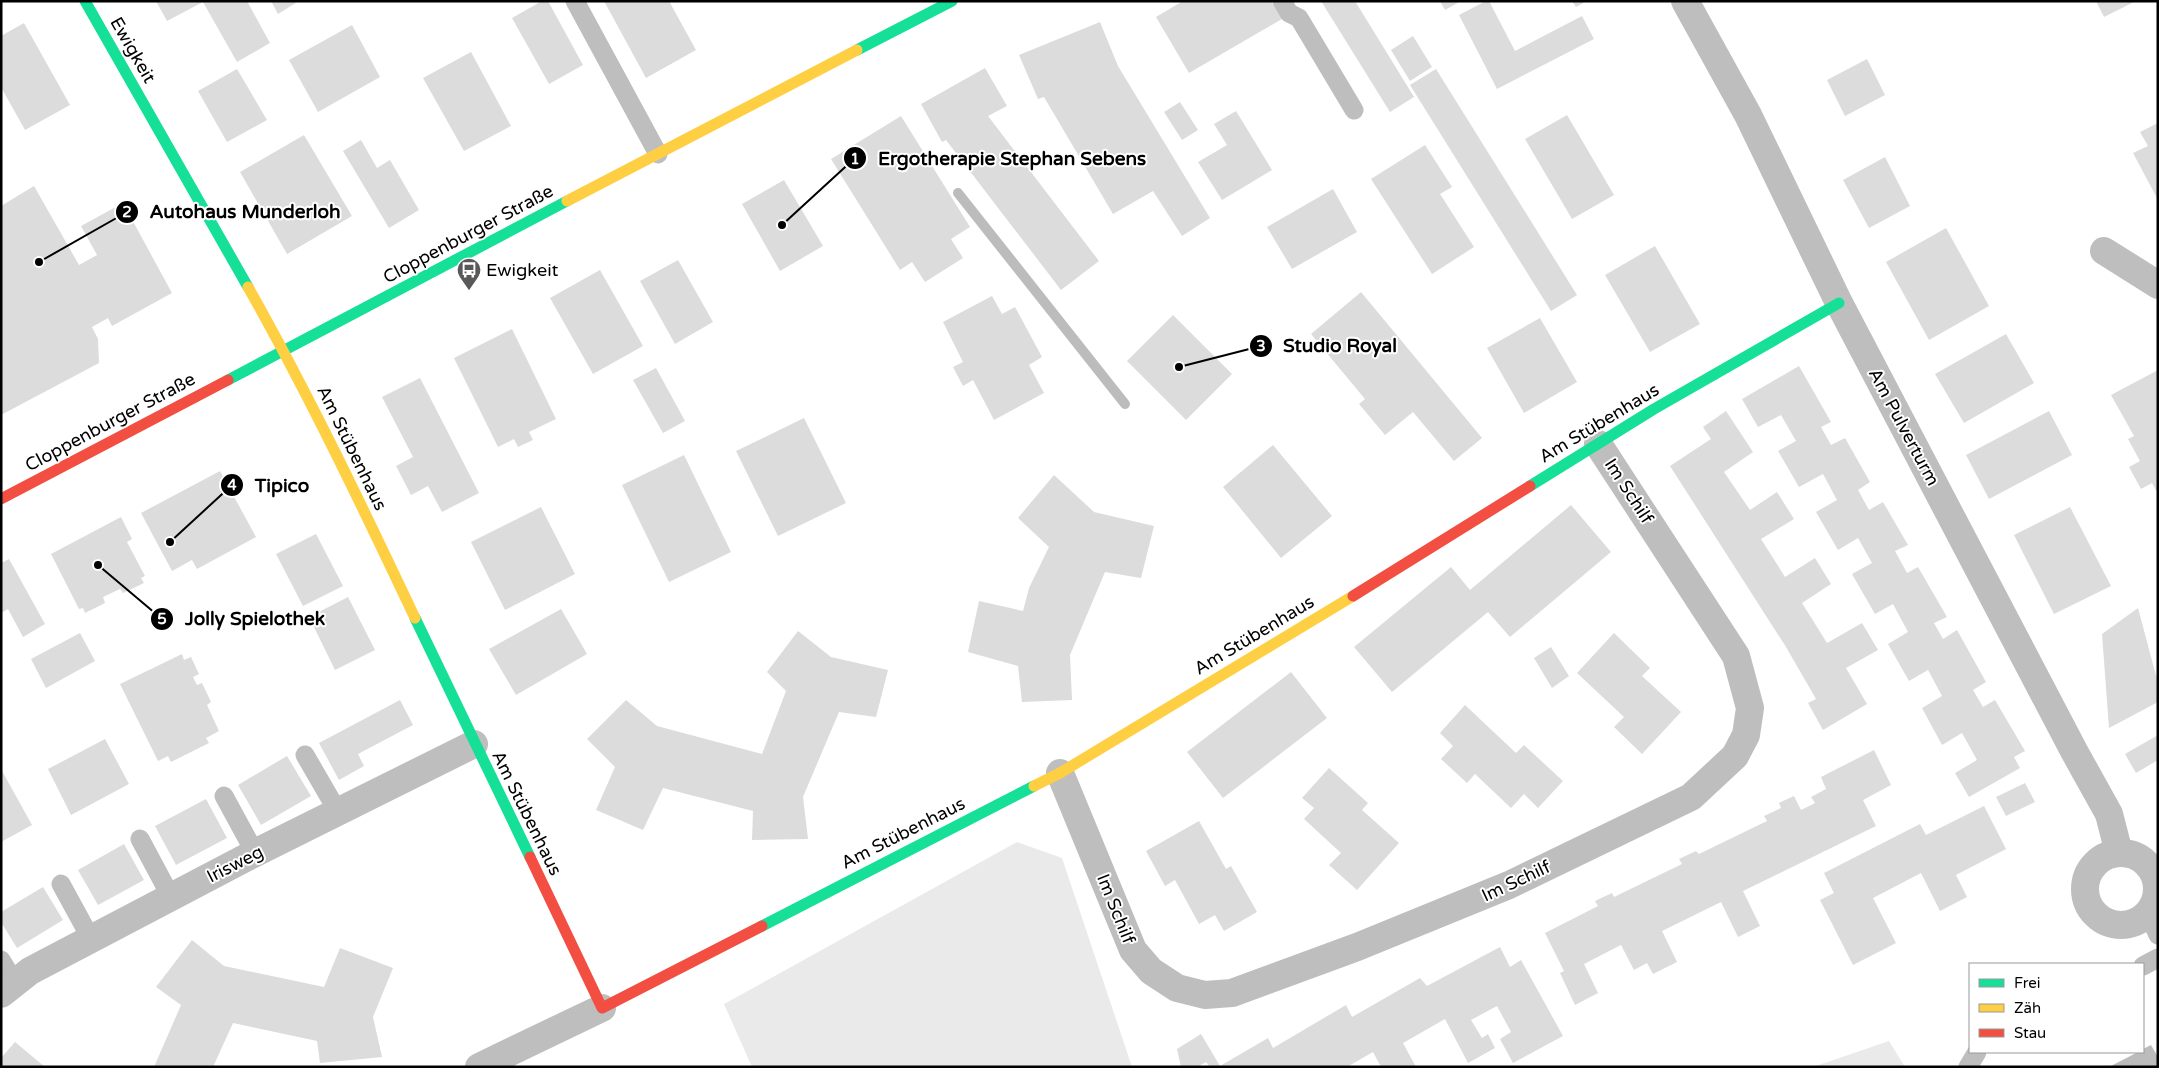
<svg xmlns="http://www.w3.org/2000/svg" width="2159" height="1068" viewBox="0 0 2159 1068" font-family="'Varela Round',sans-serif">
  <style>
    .green { fill: #eaeaea }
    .water { fill: #bcbcbc }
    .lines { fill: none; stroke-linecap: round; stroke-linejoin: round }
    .stream { stroke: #bcbcbc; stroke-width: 10 }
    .building { fill: #dcdcdc }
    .lane { stroke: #bebebe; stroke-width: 19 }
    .street { stroke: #bebebe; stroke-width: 28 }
    .fast { stroke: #16e098; stroke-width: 11 }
    .slow { stroke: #ffcf43; stroke-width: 11 }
    .jam { stroke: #f24e42; stroke-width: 11 }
    .labels { text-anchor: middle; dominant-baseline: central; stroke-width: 4; stroke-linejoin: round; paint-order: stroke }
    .street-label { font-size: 18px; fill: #000; stroke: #fff }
    .poi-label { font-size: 18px; fill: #000; stroke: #fff; text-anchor: start }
    .leader { fill: none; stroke: #000; stroke-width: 2 }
    .callout-dot { fill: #000; stroke: #fff; stroke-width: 2 }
    .mark-label { font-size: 15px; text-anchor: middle; font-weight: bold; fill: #fff }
    .callout-label { font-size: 19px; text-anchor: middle; font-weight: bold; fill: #000; stroke: #fff; stroke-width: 4; stroke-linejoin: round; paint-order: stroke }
  </style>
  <rect width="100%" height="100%" fill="#fff"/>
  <!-- green -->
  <path class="green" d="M1017,842L1062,858L1132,1067H752L724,1004Z
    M1889,1041L1905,1067H1813Z"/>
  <!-- water -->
  <path class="water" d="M2151,1045L2158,1057V1067H2109L2138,1052H2143V1049Z"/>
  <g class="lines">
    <!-- stream -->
    <path class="stream" d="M958,193L1125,404"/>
  </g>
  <!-- building -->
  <path class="building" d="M156,1H247L270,43L237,62L203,2L167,21Z
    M271,1H299L278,14Z
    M542,1H548L583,65L549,84L512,18Z
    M604,1H669L696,50L646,78Z
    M1183,1H1271L1282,19L1189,73L1156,17Z
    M1321,1H1355L1414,97L1390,112Z
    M1440,1H1461L1445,10Z
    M1486,1H1489L1515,51L1582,16L1594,39L1497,89L1459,15Z
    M1572,1H1587L1576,7Z
    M2096,1H2136L2104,17Z
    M1100,22L1118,66L1210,218L1182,236L1153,191L1113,214L1044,97L1038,99L1019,55Z
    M24,23L70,105L25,130L1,87V36Z
    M352,25L380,77L318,112L289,60Z
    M1413,36L1432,67L1410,81L1391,50Z
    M471,52L511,126L464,151L423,78Z
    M1867,59L1885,95L1845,116L1827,80Z
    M985,68L1007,106L988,116L1099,261L1061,290L946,140L942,142L921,104Z
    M237,69L267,120L227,142L198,91Z
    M1436,69L1577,295L1551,311L1410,85Z
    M1180,102L1198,130L1182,140L1164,112Z
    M1236,111L1272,170L1222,200L1198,162L1227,145L1214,124Z
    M1567,115L1614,195L1572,219L1525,139Z
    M901,116L970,227L951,239L963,258L925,282L912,262L900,270L831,159Z
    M2158,123V200L2133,153L2148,146L2140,132Z
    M304,135L352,216L287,254L240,172Z
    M361,140L377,168L390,160L419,210L389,228L343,151Z
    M1425,145L1452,187L1440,194L1474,247L1432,274L1371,179Z
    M1885,157L1910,206L1869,228L1843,180Z
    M784,180L823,246L780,271L742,204Z
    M34,186L79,265L97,255L81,226L123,203L172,293L112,326L108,318L92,327L98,339L99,363L1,415V206Z
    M1333,189L1357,232L1292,269L1267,227Z
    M1946,228L1989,306L1929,340L1886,262Z
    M1655,246L1700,324L1650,352L1605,275Z
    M678,260L713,322L675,344L640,281Z
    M600,270L643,346L593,374L550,298Z
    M1361,292L1482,438L1454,461L1413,412L1385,435L1359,404L1365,399L1311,334Z
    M992,296L1002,314L1015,307L1042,357L1029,365L1044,393L994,420L973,380L963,386L953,367L963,362L943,322Z
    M1173,315L1232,374L1186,420L1127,361Z
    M1540,318L1577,382L1524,413L1487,348Z
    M512,329L556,419L529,432L533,440L518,447L514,439L498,447L454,358Z
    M2006,334L2034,383L1964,423L1935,374Z
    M1799,366L1831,422L1821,427L1831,445L1845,438L1870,482L1858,490L1869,510L1883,502L1908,545L1895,551L1907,573L1918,567L1947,617L1934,623L1943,639L1957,630L1986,682L1973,690L1983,707L1995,700L2025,751L2014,757L2020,768L1969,797L1955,773L1977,760L1962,733L1942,745L1922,708L1942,696L1928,670L1909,681L1888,644L1908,632L1893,604L1875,614L1852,574L1872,563L1858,538L1838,550L1816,512L1837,500L1823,474L1799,487L1778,451L1796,441L1781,415L1758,427L1742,399Z
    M656,368L685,421L663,433L633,380Z
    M2158,370V494L2152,483L2141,489L2129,467L2140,461L2128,439L2134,436L2111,395Z
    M420,378L479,493L442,512L428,486L411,495L396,466L413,457L382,397Z
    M1726,411L1753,452L1724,472L1750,510L1777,492L1794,519L1761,539L1785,577L1815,558L1831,584L1802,603L1827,643L1862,623L1878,650L1846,668L1867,704L1823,730L1808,703L1816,699L1786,647L1670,466L1711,439L1703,427Z
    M2049,411L2072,455L1989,499L1966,455Z
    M804,418L846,503L778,536L736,451Z
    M1273,445L1332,516L1281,558L1223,487Z
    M684,455L731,552L669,582L622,485Z
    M220,471L256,537L197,569L192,560L172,571L141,513Z
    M1054,475L1094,512L1154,526L1141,578L1105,572L1070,655L1072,700L1022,702L1018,666L968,652L979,601L1023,611L1029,588L1049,547L1018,518Z
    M1571,505L1611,552L1510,637L1488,612L1392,692L1354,647L1451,567L1470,590Z
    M541,507L575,574L505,610L471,542Z
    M2070,507L2111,586L2054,614L2014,535Z
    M121,517L132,539L127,542L145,576L141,578L144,583L123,593L120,589L103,597L105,603L85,613L83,608L79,609L51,554Z
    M316,534L343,586L303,606L276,554Z
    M9,559L45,624L23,637L8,609L1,613V563Z
    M348,597L375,650L335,670L309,617Z
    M2138,608L2158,683V702L2109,728L2102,634Z
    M561,609L587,654L516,695L489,649Z
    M798,631L831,657L888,670L876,717L839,712L803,797L808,839L752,840L753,811L663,788L643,830L596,810L615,767L587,739L626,700L657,726L762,754L786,691L767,672Z
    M80,633L95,661L46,688L31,659Z
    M1614,633L1650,668L1642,676L1681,712L1642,754L1614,727L1624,717L1577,673Z
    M1551,647L1569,676L1552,688L1534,658Z
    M182,654L184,660L191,657L199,674L193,677L197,685L202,683L211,702L207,705L219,731L206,738L209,743L171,762L168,756L158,761L120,684Z
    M1291,672L1327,718L1223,798L1187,752Z
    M400,700L413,725L358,754L364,766L339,780L319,743Z
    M1465,705L1516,753L1524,745L1563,781L1538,808L1524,794L1511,808L1475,774L1467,783L1441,759L1453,746L1440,733Z
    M2158,735V760L2136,773L2125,754Z
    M105,739L129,784L71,815L48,769Z
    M1874,750L1891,785L1863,800L1876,826L1743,891L1760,926L1738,937L1721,902L1662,931L1677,962L1653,974L1647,963L1634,970L1621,945L1584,964L1598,993L1575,1005L1560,973L1564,971L1545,933L1598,906L1595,901L1612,893L1614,897L1682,864L1679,859L1696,851L1699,854L1767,821L1764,816L1781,808L1779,803L1783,801L1794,796L1801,810L1815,803L1811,797L1826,789L1821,777Z
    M287,756L311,796L261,825L238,785Z
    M1329,768L1368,803L1362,810L1399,843L1357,890L1329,865L1341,853L1304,819L1314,808L1302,798Z
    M1,769L32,825L1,842Z
    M2025,783L2035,802L2006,816L1996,797Z
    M206,799L227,838L176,865L155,826Z
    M1984,806L2006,849L1956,875L1967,897L1940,911L1921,873L1873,898L1896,943L1853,965L1820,900L1834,893L1824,873L1920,824L1926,835Z
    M1199,821L1226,869L1231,866L1257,912L1224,931L1215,915L1199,924L1175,880L1165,886L1146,851Z
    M124,844L144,880L98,905L78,870Z
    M43,887L63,920L17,948L1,922V912Z
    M192,940L224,966L324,987L340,948L393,968L373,1017L382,1057L320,1063L317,1041L233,1023L213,1067H154L181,1005L156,987Z
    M1500,947L1510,967L1521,960L1563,1036L1513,1063L1500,1039L1511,1032L1497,1006L1471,1020L1482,1038L1488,1034L1495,1048L1468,1063L1445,1019L1403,1043L1416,1067H1381L1373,1052L1347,1067H1210L1206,1062L1197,1067H1181L1177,1049L1201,1034L1220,1066L1268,1038L1273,1048L1346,1005L1352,1017L1420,978L1427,986Z
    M15,1042L45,1067H1V1058Z"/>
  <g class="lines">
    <!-- lane -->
    <path class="lane" d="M575,1L658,154
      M1282,1L1289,13L1299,18L1354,110
      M305,755L338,812
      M224,796L255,853
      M140,839L171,897
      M61,884L91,939
      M2148,913L2158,935
      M1,960L15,983
      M2143,966L2158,958
      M1968,1067L1977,1052"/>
    <!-- street -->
    <path class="street" d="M1685,1L1748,115L1839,303L2074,751L2109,814L2119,853
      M2104,251L2158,285
      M1060,773L1133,950L1151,971L1177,988L1205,995L1232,993L1357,947L1509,885L1691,797L1735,756L1746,735L1750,708L1736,656L1598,444
      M2085 889a36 36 0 1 1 72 0a36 36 0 1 1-72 0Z
      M1,994L30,971L255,853L474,744
      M479,1067L602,1008"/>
    <!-- fast -->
    <path class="fast" d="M85,1L248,287
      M857,50L952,1
      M228,380L567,201
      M1530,486L1654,409L1839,303
      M415,618L530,857
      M762,926L1034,786"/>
    <!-- slow -->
    <path class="slow" d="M567,201L857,50
      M248,287C309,395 362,506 415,618
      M1034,786L1060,773L1353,596"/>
    <!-- jam -->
    <path class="jam" d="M1,499L228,380
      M1353,596L1530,486
      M530,857L602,1008L762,926"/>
  </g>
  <!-- icons -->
  <defs>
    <symbol id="bus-pin" viewBox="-11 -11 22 30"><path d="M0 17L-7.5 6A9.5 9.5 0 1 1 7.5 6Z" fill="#595959" stroke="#fff"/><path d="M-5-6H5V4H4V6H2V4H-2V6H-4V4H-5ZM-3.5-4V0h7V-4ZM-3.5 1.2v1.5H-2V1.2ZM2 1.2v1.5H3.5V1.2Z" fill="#fff"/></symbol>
  </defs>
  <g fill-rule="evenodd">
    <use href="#bus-pin" x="455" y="256" width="28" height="38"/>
  </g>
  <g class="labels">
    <!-- street labels -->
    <g class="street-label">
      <text transform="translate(133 50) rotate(60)">Ewigkeit</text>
      <text transform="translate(468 234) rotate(-28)">Cloppenburger Straße</text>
      <text transform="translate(110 422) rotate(-28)">Cloppenburger Straße</text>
      <text transform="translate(1599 423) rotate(-31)">Am Stübenhaus</text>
      <text transform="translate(1904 427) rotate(62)">Am Pulverturm</text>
      <text transform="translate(352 448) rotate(64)">Am Stübenhaus</text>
      <text transform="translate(1629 491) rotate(57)">Im Schilf</text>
      <text transform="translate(1254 635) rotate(-31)">Am Stübenhaus</text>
      <text transform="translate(527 813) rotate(64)">Am Stübenhaus</text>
      <text transform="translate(903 833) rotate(-27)">Am Stübenhaus</text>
      <text transform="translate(235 864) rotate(-27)">Irisweg</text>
      <text transform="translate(1516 881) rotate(-25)">Im Schilf</text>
      <text transform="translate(1116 909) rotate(68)">Im Schilf</text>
    </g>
    <!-- poi labels -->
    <g class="poi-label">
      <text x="486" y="270">Ewigkeit</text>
    </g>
  </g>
  <!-- callouts -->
  <path class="leader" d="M782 225L855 158M39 262L127 212M1179 367L1261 346M170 542L232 485M98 565L162 619"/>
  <g class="callout-dot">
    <circle cx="782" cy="225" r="5"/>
    <circle cx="39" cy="262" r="5"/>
    <circle cx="1179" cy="367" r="5"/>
    <circle cx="170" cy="542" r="5"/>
    <circle cx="98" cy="565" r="5"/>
    <circle cx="855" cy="158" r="12"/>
    <circle cx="127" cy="212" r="12"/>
    <circle cx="1261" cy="346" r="12"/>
    <circle cx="232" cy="485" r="12"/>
    <circle cx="162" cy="619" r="12"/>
  </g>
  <g class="mark-label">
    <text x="855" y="164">1</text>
    <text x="127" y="217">2</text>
    <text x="1261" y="351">3</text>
    <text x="232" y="490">4</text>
    <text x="162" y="624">5</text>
  </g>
  <g class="callout-label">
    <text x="1012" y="165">Ergotherapie Stephan Sebens</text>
    <text x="245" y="218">Autohaus Munderloh</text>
    <text x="1340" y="352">Studio Royal</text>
    <text x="282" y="492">Tipico</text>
    <text x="255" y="625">Jolly Spielothek</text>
  </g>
  <!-- border -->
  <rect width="2159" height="1068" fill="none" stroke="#000000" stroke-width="5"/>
  <!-- legend -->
  <rect x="1969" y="963" width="175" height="90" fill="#ffffff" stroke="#999999"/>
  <rect x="1979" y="979" width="25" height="8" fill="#16e098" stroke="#999999"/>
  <text x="2014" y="988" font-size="15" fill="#000000">Frei</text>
  <rect x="1979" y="1004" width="25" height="8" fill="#ffcf43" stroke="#999999"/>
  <text x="2014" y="1013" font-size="15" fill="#000000">Zäh</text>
  <rect x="1979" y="1029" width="25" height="8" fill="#f24e42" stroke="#999999"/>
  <text x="2014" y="1038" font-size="15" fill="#000000">Stau</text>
</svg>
